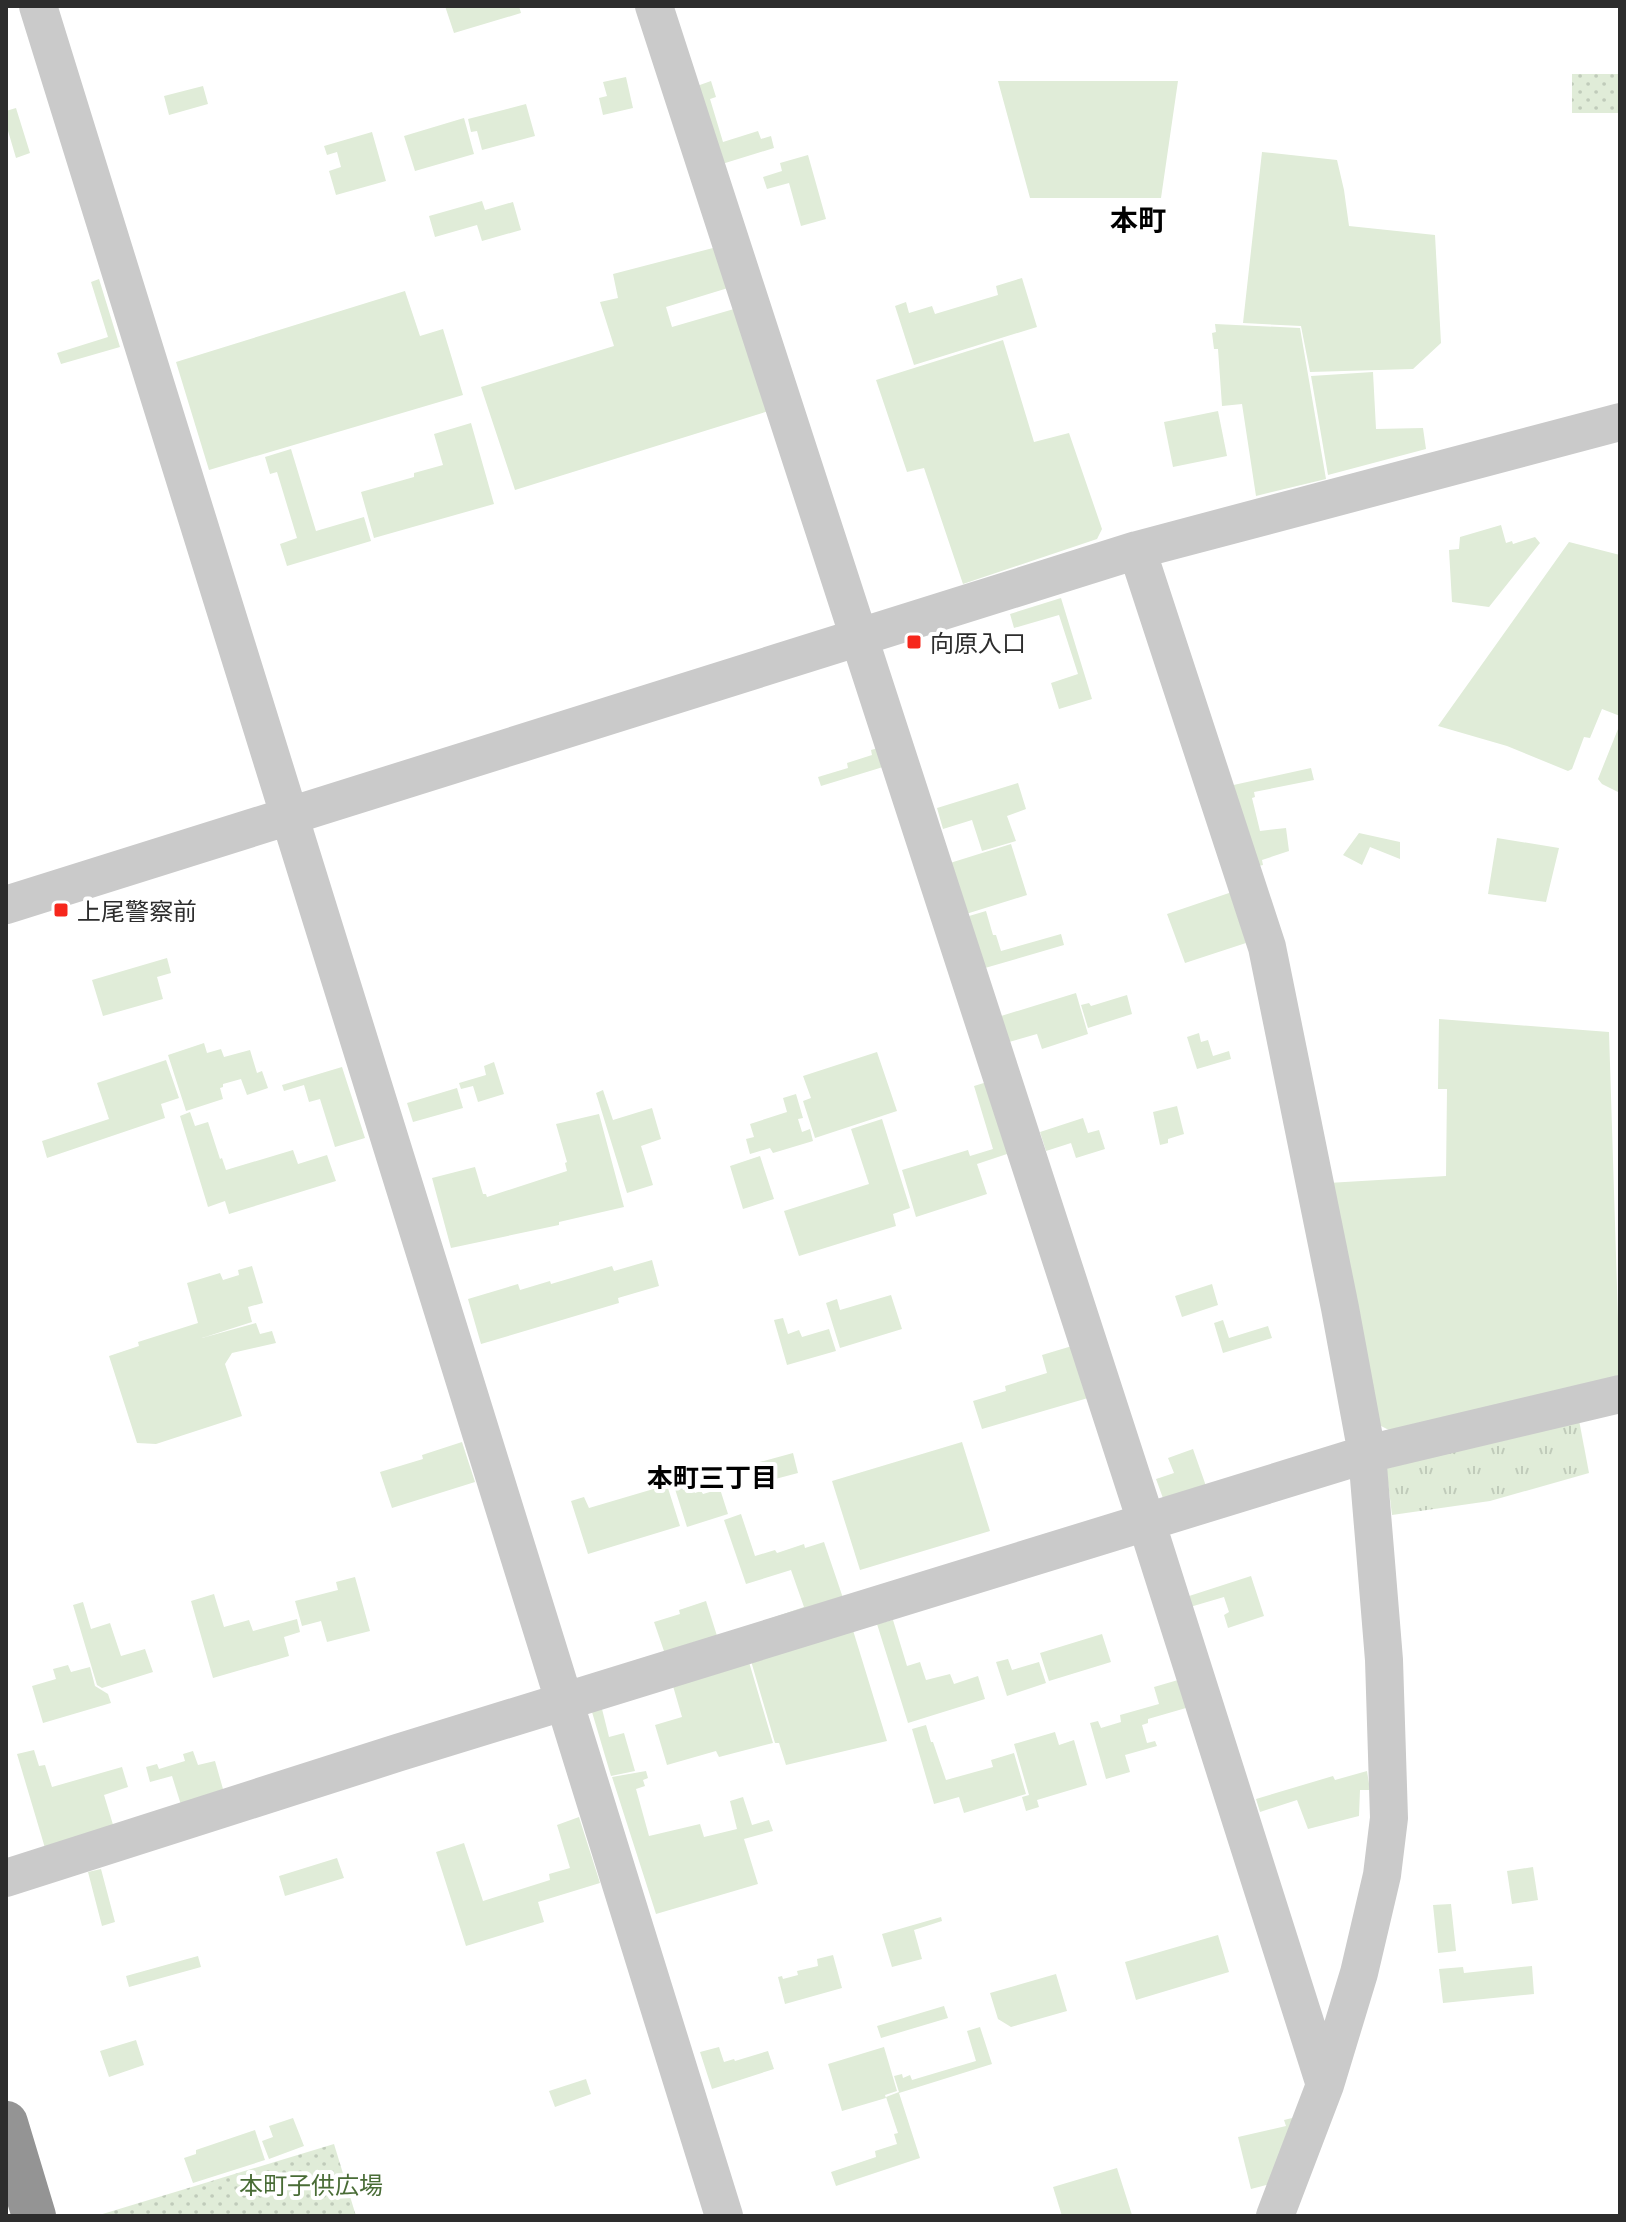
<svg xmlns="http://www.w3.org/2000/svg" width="1626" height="2222" viewBox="0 0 1626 2222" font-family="'Open Sans','Noto Sans JP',sans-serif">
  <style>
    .grass { fill: url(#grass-tufts) }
    .park { fill: url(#park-dots) }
    .garden { fill: #e0ecd8 }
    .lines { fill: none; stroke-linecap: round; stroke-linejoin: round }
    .minor { stroke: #cacaca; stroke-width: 38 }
    .highway { stroke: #949494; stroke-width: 44 }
    .poi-dot { fill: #f6271c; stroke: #fff; stroke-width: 3 }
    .labels { text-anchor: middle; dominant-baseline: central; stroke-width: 8; stroke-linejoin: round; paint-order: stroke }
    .poi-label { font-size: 24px; fill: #2d2d2d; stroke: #fff; text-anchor: start }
    .park-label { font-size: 24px; fill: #496c36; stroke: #fff }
    .neighbourhood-label { font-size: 26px; font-weight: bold; fill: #000; stroke: #fff }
    .quarter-label { font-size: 28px; font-weight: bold; fill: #000; stroke: #fff }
  </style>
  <defs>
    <pattern id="grass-tufts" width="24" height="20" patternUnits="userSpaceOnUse" patternTransform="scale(2)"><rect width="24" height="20" fill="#e0ecd8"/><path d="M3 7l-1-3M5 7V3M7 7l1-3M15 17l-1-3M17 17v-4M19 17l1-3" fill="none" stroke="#c0cbba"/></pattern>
    <pattern id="park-dots" width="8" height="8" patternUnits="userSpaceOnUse" patternTransform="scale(2)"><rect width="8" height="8" fill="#e0ecd8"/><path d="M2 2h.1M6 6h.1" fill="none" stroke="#c0cbba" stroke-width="1.8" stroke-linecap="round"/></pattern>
  </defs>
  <rect width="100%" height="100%" fill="#fff"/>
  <!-- grass -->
  <path class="grass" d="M1579,1420L1589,1473L1490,1501L1392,1515L1386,1466Z"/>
  <!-- park -->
  <path class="park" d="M1572,74H1620V113H1572Z
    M334,2144L356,2216H96Z"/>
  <!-- garden -->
  <path class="garden" d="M445,6H496L497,8L519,6L521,13L454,33Z
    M626,77L633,108L603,115L599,98L607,96L603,82Z
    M711,81L716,97L710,99L723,142L758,131L761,139L771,136L774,148L722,164L697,86Z
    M998,81H1178L1161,198H1030Z
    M203,86L208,104L169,115L164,96Z
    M526,104L535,136L482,150L477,131L471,132L468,119Z
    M16,108L30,153L16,158L6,124V111Z
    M464,118L474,154L415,171L404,136Z
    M372,132L386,181L336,195L329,171L341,167L337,152L327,155L324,146Z
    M1262,152L1337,160L1344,190L1349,226L1435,235L1441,343L1413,369L1310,372L1301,326L1243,323Z
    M808,155L826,219L801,226L789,183L767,189L763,177L782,171L780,163Z
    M482,201L485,210L513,202L521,230L482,241L477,225L435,237L429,216Z
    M713,248L728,288L666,307L672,327L734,309L772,410L515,490L481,387L614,346L600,302L618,298L613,274Z
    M1022,278L1037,327L914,365L895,306L906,302L909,313L932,306L935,314L998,295L996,286Z
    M99,279L120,347L61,364L57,353L108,337L91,282Z
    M405,291L420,336L443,329L463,395L209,470L176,362Z
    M1215,324L1300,328L1326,479L1256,496L1242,404L1222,406L1218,349H1214L1212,333L1216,332Z
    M1003,340L1034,442L1069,433L1102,529L1097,539L963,584L924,468L907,472L876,380Z
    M1373,372L1376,429L1423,428L1426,449L1328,475L1311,376Z
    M1218,411L1227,456L1173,467L1164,422Z
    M471,423L494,504L374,538L361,492L414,477V473L443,465L434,434Z
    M291,449L316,531L364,517L371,541L287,566L280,544L297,538L277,472L270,474L265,457Z
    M1501,525L1506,543L1512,541L1513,544L1535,537L1540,543L1489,607L1452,602L1449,550L1459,549L1460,537Z
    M1569,542L1620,555V716L1602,709L1590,738L1584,737L1572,769L1568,771L1507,746L1438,726Z
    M1061,598L1092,699L1059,709L1051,683L1078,674L1059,615L1014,628L1010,614Z
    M1620,724V793L1602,784L1598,779Z
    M878,748L883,767L821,786L818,777L848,768L847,763L872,755L871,750Z
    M1311,768L1314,780L1254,792L1255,797L1252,798L1260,831L1286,828L1289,851L1262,860L1263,865L1254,867L1229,786Z
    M1018,783L1026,809L1007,816L1016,841L982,851L972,820L943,829L937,808Z
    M1359,833L1400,842V859L1370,847L1362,865L1343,855Z
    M1497,838L1559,848L1546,902L1488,894Z
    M1011,844L1027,895L966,914L950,863Z
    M1232,892L1246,943L1185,963L1167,914Z
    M986,911L993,935H996L1001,951L1061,934L1064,945L985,968L969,916Z
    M167,958L171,973L157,977L163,999L103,1016L92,980Z
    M1076,993L1088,1034L1042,1049L1037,1034L1009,1042L1001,1016Z
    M1127,995L1132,1014L1088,1028L1081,1005L1089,1003L1091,1006Z
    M1439,1019L1609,1032L1620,1383L1393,1432L1379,1425L1328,1183L1446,1176L1447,1089H1438Z
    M1199,1033L1201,1042L1208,1040L1213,1056L1229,1051L1231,1059L1197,1069L1187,1037Z
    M204,1043L207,1053L221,1049L224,1057L250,1050L257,1073L262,1071L268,1088L247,1095L241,1079L223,1084V1087L220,1088L223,1099L186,1111L168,1055Z
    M877,1052L897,1111L815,1138L803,1101L811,1098L803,1076Z
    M166,1060L179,1098L161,1104L165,1118L47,1158L42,1141L109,1119L97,1083Z
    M494,1062L504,1094L478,1102L473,1086L461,1089L459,1083L486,1075L484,1066Z
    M342,1067L365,1138L335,1147L320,1099L309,1102L304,1085L284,1091L282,1085Z
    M987,1082L1010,1153L977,1164L987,1194L916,1217L902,1170L968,1150L970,1156L993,1149L974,1086Z
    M457,1088L463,1108L413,1122L407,1103Z
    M603,1090L613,1120L652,1108L661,1139L641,1146L653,1185L627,1193L596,1093Z
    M796,1094L803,1118L798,1119L802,1132L810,1129L813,1141L773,1153L770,1148L750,1154L746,1139L754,1137L750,1124L787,1112L783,1098Z
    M1177,1106L1184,1134L1168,1139V1143L1160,1145L1153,1112Z
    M190,1112L195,1126L208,1122L220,1159L222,1158L226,1170L293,1150L298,1164L327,1155L336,1181L229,1214L225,1201L208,1207L180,1116Z
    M599,1114L624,1207L559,1222V1225L451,1248L432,1178L475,1167L483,1194H486L487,1197L567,1171L565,1163L567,1162L556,1124Z
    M1083,1118L1088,1133L1099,1130L1105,1149L1076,1158L1071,1143L1046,1151L1040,1132Z
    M882,1119L910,1208L893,1214L896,1226L799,1256L784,1211L869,1184L851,1129Z
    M760,1156L774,1199L743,1209L730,1166Z
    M652,1260L659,1286L618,1298L619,1303L481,1344L468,1299L518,1284L520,1290L550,1281L551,1284L612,1266L614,1271Z
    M252,1266L263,1303L248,1307L252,1322L202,1338L256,1323L260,1334L272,1331L276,1343L232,1353L225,1364L242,1416L156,1444L137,1443L109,1356L139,1346L138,1342L198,1323L187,1283L220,1273L223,1280L239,1275L238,1270Z
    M1212,1284L1218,1305L1182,1317L1175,1296Z
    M891,1295L902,1329L840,1348L826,1303L837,1299L840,1310Z
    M783,1318L788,1334L799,1330L802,1337L829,1329L836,1351L787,1365L774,1320Z
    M1223,1320L1229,1338L1268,1326L1272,1338L1223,1353L1214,1323Z
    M1072,1346L1088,1398L982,1429L973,1401L1006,1391L1005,1386L1047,1373L1042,1355Z
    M462,1442L475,1482L392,1508L380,1472L423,1459L422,1455Z
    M962,1442L990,1531L860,1570L832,1481Z
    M1193,1449L1206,1486L1164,1501L1156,1479L1174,1473L1168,1458Z
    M793,1453L798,1473L760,1483L756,1463Z
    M667,1485L680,1526L588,1554L571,1501L584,1497L589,1508Z
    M682,1487L683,1490L692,1487L695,1493L701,1491L703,1494L720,1489L728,1514L687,1527L675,1489Z
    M741,1514L755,1556L775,1550L777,1553L804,1544L805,1548L824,1542L844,1601L760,1622L804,1607L791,1570L746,1584L724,1520Z
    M1251,1576L1264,1616L1228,1628L1224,1615L1229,1612L1224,1597L1190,1607L1186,1597Z
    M355,1577L370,1631L327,1642L321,1621L302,1626L295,1601L338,1590L336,1582Z
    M214,1594L224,1627L249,1620L253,1631L297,1619L300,1632L284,1637L289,1656L213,1678L191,1601Z
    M706,1601L718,1639L666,1657L654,1622L680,1614L679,1610Z
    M83,1602L91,1629L110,1623L121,1656L145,1649L153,1672L102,1688L97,1685L73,1605Z
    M893,1620L907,1666L920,1662L926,1680L950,1674L954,1684L978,1676L985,1699L908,1723L877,1624Z
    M852,1627L887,1741L786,1765L779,1743H775L751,1661Z
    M1102,1634L1111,1662L1049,1681L1040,1653Z
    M1008,1659L1012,1670L1039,1662L1046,1683L1007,1696L996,1662Z
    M749,1662L773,1743L719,1757L716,1751L667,1765L655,1725L682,1717L673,1686Z
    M68,1665L71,1672L90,1667L95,1686L108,1694L111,1703L43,1723L32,1686L56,1679L53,1669Z
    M1178,1680L1186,1708L1148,1719V1723L1142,1725L1147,1743L1155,1741L1157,1746L1125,1755L1130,1772L1106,1779L1090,1723L1098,1721L1101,1728L1121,1722L1120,1715L1159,1704L1154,1687Z
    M602,1709L609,1737L624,1733L635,1771L611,1776L592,1712Z
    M926,1725L931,1742H933L946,1780L993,1767L991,1760L1014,1753L1026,1794L964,1813L959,1797L934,1804L912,1729Z
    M1055,1732L1059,1745L1074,1740L1087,1785L1037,1800L1039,1807L1026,1811L1022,1797L1029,1795L1014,1744Z
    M34,1750L39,1766L45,1765L52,1787L122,1767L128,1787L104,1795L114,1828L45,1848L17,1754Z
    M193,1751L198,1765L215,1761L225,1796L182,1808L172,1776L150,1782L146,1767L157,1764L159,1769L185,1761L183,1754Z
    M646,1771L648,1778L643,1780L645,1786L636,1789L649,1836L700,1824L704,1837L737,1829L730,1801L743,1797L752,1825L769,1820L773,1831L744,1839L758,1884L656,1914L612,1777Z
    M1367,1771L1370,1790H1360L1359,1816L1308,1829L1297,1800L1260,1812L1256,1799L1333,1776L1335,1780Z
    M579,1817L600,1883L538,1902L544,1922L466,1946L436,1852L464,1843L483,1901L550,1880L549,1874L570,1868L557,1825Z
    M337,1858L344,1878L285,1896L279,1876Z
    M1533,1867L1538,1900L1512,1904L1507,1871Z
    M101,1869L115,1922L102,1926L88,1872Z
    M1451,1904L1456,1951L1438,1953L1433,1905Z
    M941,1917L942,1921L914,1930L922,1959L892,1967L882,1934Z
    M1218,1935L1229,1972L1136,2000L1125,1962Z
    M833,1955L842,1988L785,2004L778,1977L782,1976L783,1979L798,1975L797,1971L818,1966L817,1959Z
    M198,1956L201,1967L129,1987L126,1976Z
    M1532,1966L1534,1994L1443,2003L1439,1969L1463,1967L1464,1973Z
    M1056,1974L1067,2011L1011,2027L998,2019L990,1993Z
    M944,2006L948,2018L881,2038L877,2026Z
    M980,2027L992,2064L899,2093L920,2158L836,2186L831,2172L876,2157L875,2151L897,2144L894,2134L898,2133L886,2097L899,2092L894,2076L902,2074L903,2078L910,2075L912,2080L976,2061L967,2031Z
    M136,2040L144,2065L109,2077L100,2051Z
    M719,2047L724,2062L734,2059L735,2061L768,2051L774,2069L712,2089L700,2052Z
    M884,2047L897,2091L885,2095L886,2098L842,2111L828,2064Z
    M586,2079L591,2094L555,2107L549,2091Z
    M1300,2116L1274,2183L1251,2189L1238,2137L1286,2126L1284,2120Z
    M293,2118L304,2146L269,2159L262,2141L273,2137L269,2126Z
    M255,2130L265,2160L193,2183L184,2158L196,2154V2150Z
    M1117,2168L1132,2215L1062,2216L1053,2187Z"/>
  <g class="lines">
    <!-- minor -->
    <path class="minor" d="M38,6C263,744 494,1480 724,2216
      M654,6L1146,1521L1325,2085
      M1137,550L1267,947L1340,1308L1367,1454L1375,1550L1384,1660L1389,1818L1382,1875L1359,1973L1325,2085L1275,2216
      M6,905L1137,550L1620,422
      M6,1878L397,1753L1367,1454L1620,1394"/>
    <!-- highway -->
    <path class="highway" d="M6,2123L34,2216"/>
  </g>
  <!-- markers -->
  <g class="poi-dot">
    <rect x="906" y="634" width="16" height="16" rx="4"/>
    <rect x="53" y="902" width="16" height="16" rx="4"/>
  </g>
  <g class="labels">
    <!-- poi labels -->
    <g class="poi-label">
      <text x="930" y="642">向原入口</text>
      <text x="77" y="910">上尾警察前</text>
    </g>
    <!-- park labels -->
    <g class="park-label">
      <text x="311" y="2184">本町子供広場</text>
    </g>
    <!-- neighbourhood labels -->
    <g class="neighbourhood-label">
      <text x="712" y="1477">本町三丁目</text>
    </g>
    <!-- quarter labels -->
    <g class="quarter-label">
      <text x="1138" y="219">本町</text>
    </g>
  </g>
  <!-- border -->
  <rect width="1626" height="2222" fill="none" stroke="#2d2d2d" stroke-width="16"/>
</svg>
